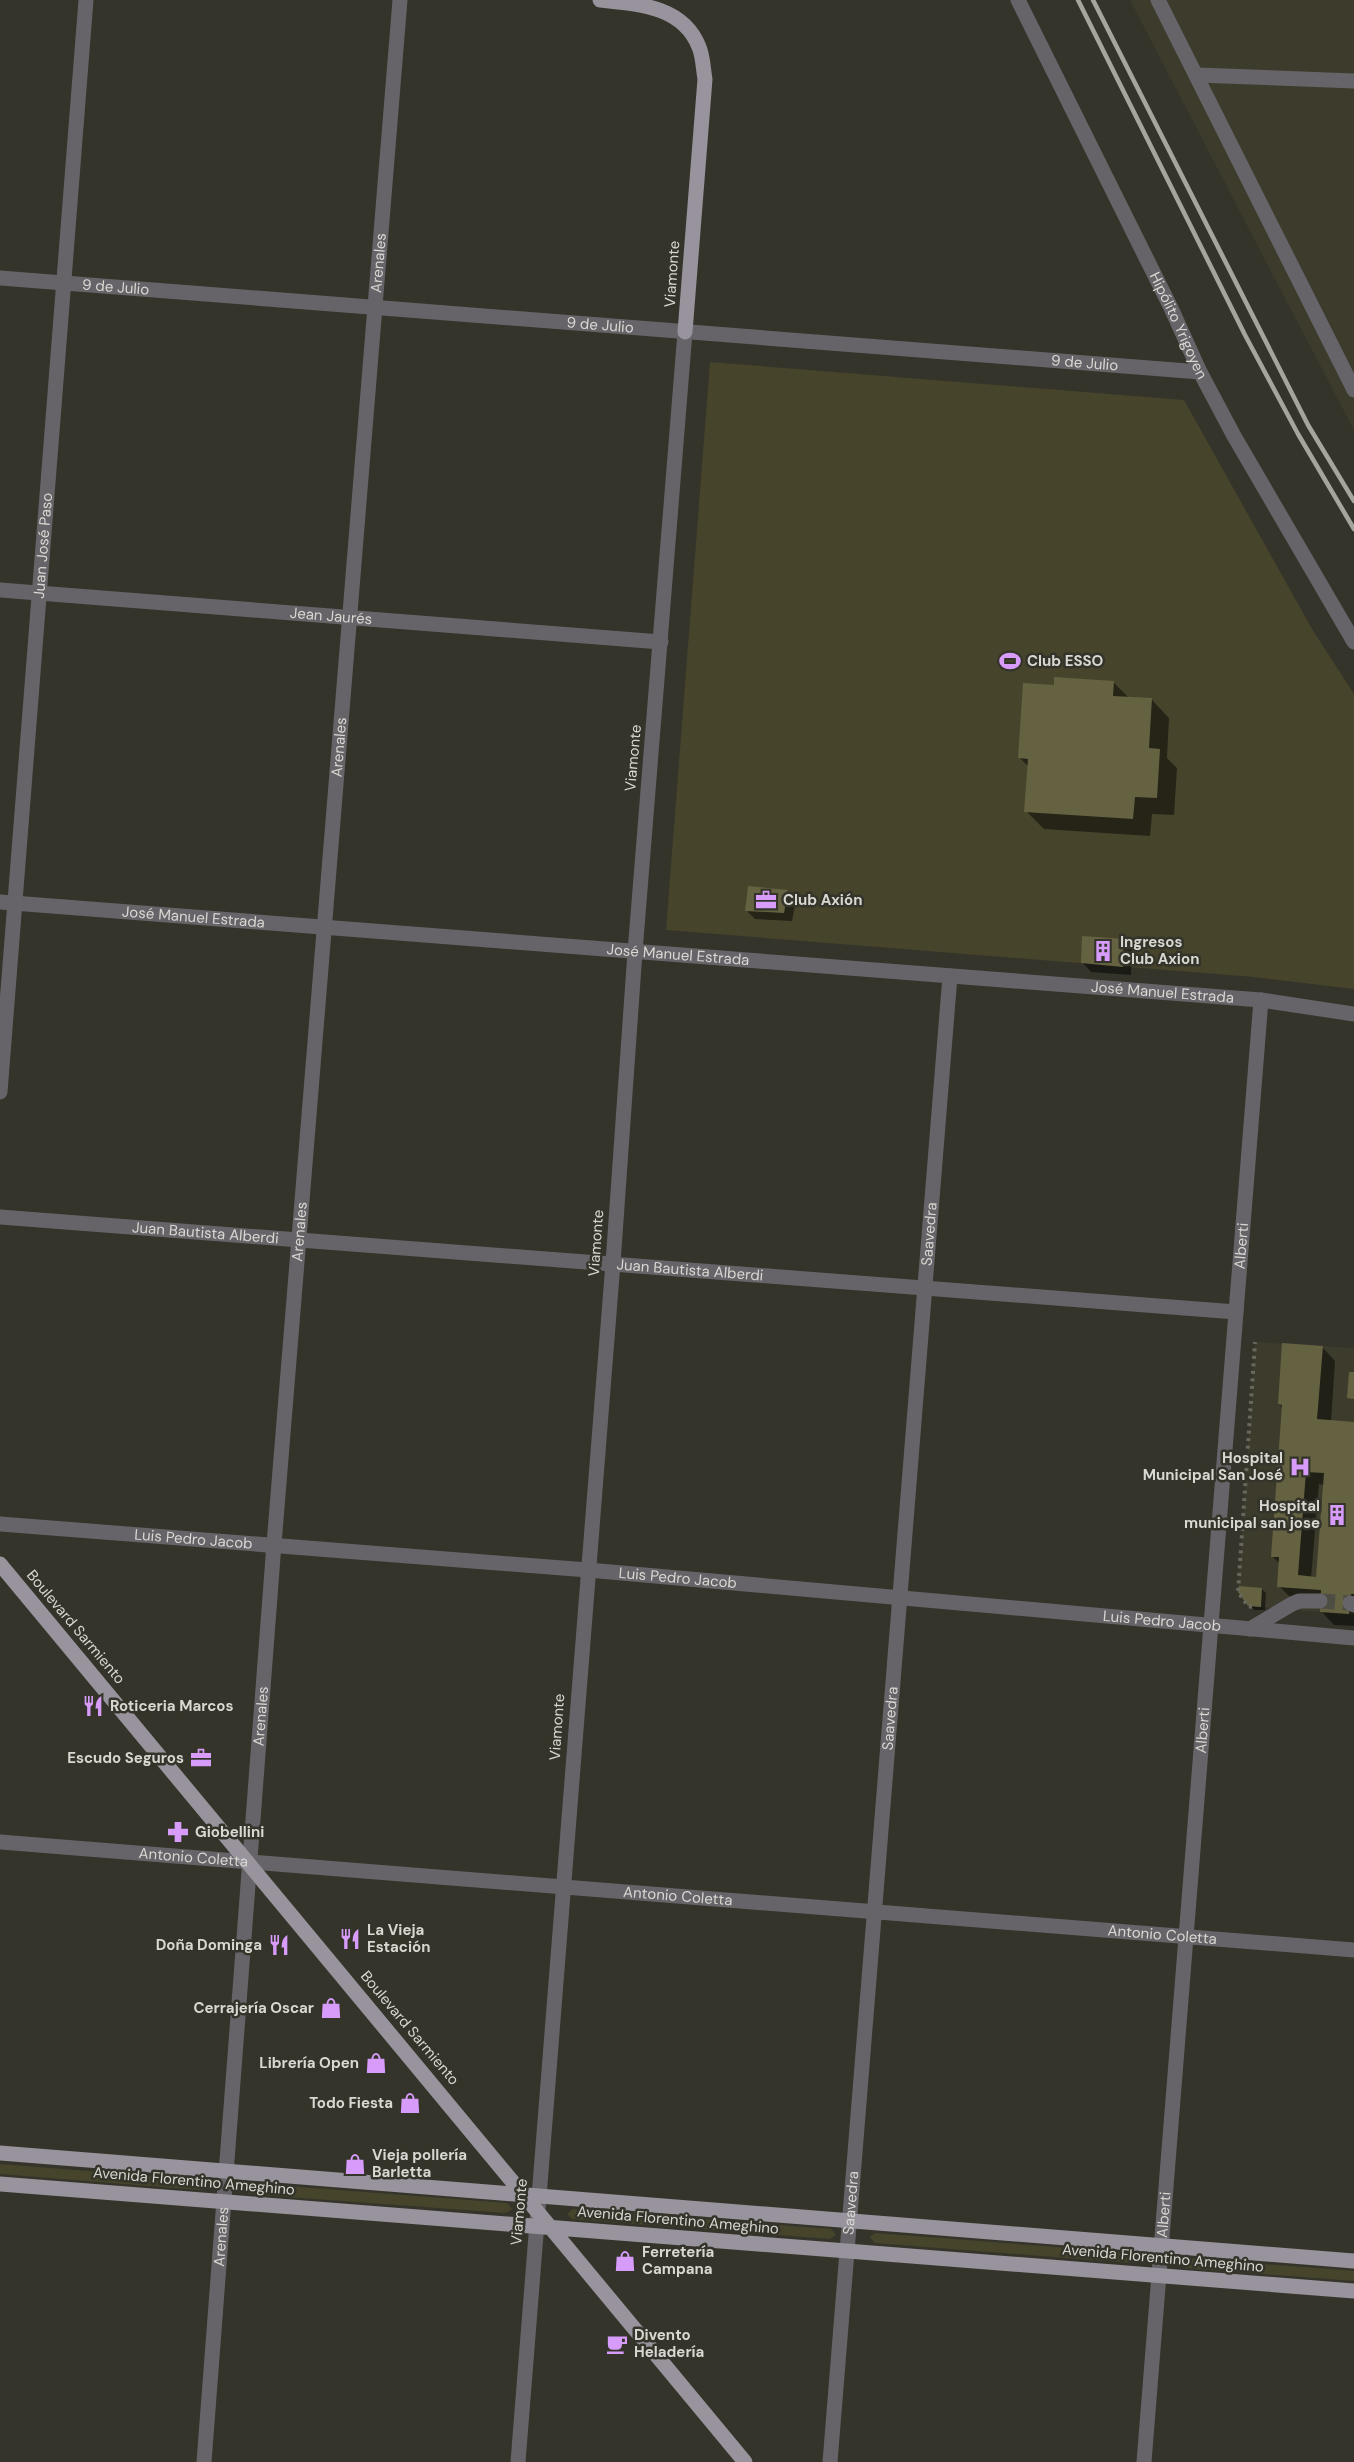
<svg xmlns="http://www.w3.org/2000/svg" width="1354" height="2462" viewBox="0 0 1354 2462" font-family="'DM Sans',sans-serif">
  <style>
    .built { fill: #3d3c2c }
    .green { fill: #47442c }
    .shadow { fill: #0007; fill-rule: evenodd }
    .building { fill: #656242; fill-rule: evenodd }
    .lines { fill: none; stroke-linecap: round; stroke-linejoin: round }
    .minor-tunnel { stroke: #4d4d43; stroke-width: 15; stroke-dasharray: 15 8; stroke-linecap: butt }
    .path { stroke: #68685f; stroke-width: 4; stroke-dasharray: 3 4.5; stroke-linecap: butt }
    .minor { stroke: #666468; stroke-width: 15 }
    .major { stroke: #98939c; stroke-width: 15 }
    .rail { stroke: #a5a59e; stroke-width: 4.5 }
    .labels { text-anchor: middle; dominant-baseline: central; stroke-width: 5; stroke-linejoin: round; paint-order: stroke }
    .street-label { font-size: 15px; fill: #d8d8d2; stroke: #34342a }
    .poi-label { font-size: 15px; font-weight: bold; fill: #d8d8d2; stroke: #34342a; text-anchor: start }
  </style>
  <rect width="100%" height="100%" fill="#34342a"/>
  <!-- built -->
  <path class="built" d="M1130,0H1354V430L1275,279Z
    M1255,1342L1354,1348V1615L1248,1606L1238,1592Z"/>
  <!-- green -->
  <path class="green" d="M710,362L1184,400L1312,629L1354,694V989L1254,977L666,930Z
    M0,2164L201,2180L206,2185L200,2190L0,2174Z
    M249,2183L507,2203L512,2209L506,2213L248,2194L243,2188Z
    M573,2209L831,2229L836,2235L830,2239L572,2219L567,2214Z
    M875,2233L1133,2253L1138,2258L1132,2263L875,2243L870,2237Z
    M1186,2258L1354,2271V2281L1185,2268L1180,2262Z"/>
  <!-- shadow -->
  <path class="shadow" d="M1113,682L1130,699L1152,700L1169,718L1167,758L1177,768L1174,815L1152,814L1150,836L1044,829L1026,811L1029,767L1020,758L1055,687Z
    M788,891L796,900L792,921L755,919L746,910Z
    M1124,941L1132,949L1131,975L1091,972L1083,963Z
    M1322,1347L1335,1361L1331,1422L1354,1424V1626L1334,1625L1321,1611L1322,1602L1292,1599L1279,1586L1280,1564L1272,1556L1284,1409L1279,1404ZM1319,1484L1325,1485L1318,1578H1311Z
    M1262,1589L1266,1593L1265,1610H1254L1250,1605Z"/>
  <!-- building -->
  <path class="building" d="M1054,677L1114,681L1113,696L1152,698L1149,748L1160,749L1157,798L1135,797L1133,819L1024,812L1028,759L1018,758L1023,683L1054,685Z
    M748,886L788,890L784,913L745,911Z
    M1082,936L1124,939L1123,967L1081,963Z
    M1282,1343L1323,1346L1317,1419L1354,1422V1594H1351L1349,1614L1320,1612L1321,1590L1277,1587L1279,1557H1271L1282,1405L1278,1404ZM1306,1472L1324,1473L1316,1577L1298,1575Z
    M1349,1372H1354V1399L1347,1398Z
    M1239,1586L1262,1588L1261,1607L1248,1606L1238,1592Z"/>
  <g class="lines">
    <!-- minor-tunnel -->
    <path class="minor-tunnel" d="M1320,1601L1350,1603"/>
    <!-- path -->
    <path class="path" d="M1252,1607L1248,1606L1238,1592L1255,1342"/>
    <!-- minor -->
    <g class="minor">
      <path id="s1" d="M1018,0L1171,308L1200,372L1234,436L1354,642"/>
      <path d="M1158,0L1354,390"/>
      <path d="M1197,75L1354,81"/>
      <path id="s2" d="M0,278L1200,372"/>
      <path id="s3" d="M0,590L661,642"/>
      <path id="s4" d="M0,902L1261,1000L1354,1014"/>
      <path id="s5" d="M0,1092L86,0"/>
      <path id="s6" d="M0,1217L1236,1312"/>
      <path id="s7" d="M0,1524L588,1570L1354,1638"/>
      <path d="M1350,1603L1354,1605"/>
      <path d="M1250,1629L1292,1604L1299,1601H1320"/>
      <path id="s8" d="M0,1842L1354,1950"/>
      <path id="s9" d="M204,2462L274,1544L400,0"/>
      <path d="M518,2462L613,1263L635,952L685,332"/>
      <path id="s10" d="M830,2462L950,976"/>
      <path id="s11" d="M1144,2462L1261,1000"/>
    </g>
    <!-- major -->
    <path class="major" d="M600,0C638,4 683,6 699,47C703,56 703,68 705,79L685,332
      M0,1564L745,2462
      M0,2153L1354,2261
      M0,2184L1354,2291"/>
    <!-- rail -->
    <path class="rail" d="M1078,0L1245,335L1298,434L1354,529
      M1093,0L1308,425L1354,501"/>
  </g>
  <!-- icons -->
  <defs>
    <symbol id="stadium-bare" viewBox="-9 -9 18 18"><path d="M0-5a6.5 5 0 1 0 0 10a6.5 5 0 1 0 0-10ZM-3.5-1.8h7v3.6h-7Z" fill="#d79bf9" stroke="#34342a" stroke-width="2.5" paint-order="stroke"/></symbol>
    <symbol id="office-bare" viewBox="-9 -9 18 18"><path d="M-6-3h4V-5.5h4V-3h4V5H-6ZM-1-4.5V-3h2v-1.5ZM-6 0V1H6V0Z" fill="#d79bf9" stroke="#34342a" stroke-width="2.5" paint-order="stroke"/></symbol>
    <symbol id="building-bare" viewBox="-9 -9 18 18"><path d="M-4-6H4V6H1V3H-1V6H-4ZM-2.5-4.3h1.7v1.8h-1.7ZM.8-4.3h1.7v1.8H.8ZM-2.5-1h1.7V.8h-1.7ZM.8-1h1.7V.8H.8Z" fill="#d79bf9" stroke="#34342a" stroke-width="2.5" paint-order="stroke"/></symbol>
    <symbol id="hospital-bare" viewBox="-9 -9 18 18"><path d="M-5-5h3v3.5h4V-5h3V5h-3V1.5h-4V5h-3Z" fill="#d79bf9" stroke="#34342a" stroke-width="2.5" paint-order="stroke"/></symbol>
    <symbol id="restaurant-bare" viewBox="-9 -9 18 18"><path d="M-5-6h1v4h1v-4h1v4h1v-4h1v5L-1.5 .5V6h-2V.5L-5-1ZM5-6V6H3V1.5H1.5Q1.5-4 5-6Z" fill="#d79bf9" stroke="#34342a" stroke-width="2.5" paint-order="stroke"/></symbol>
    <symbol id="pharmacy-bare" viewBox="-9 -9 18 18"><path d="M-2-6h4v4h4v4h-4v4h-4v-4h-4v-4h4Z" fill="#d79bf9" stroke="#34342a" stroke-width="2.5" paint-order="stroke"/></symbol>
    <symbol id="shop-bare" viewBox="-9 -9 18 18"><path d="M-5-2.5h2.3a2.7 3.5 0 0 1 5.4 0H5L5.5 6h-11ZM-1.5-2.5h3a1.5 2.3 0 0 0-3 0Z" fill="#d79bf9" stroke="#34342a" stroke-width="2.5" paint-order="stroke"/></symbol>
    <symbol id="cafe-bare" viewBox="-9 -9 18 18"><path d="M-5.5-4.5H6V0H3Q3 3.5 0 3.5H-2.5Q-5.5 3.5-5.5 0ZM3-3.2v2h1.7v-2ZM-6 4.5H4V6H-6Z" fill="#d79bf9" stroke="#34342a" stroke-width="2.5" paint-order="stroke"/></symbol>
  </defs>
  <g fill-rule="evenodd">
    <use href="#stadium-bare" x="995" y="646" width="30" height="30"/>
    <use href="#office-bare" x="751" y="885" width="30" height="30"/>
    <use href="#building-bare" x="1088" y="936" width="30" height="30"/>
    <use href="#hospital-bare" x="1285" y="1452" width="30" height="30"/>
    <use href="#building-bare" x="1322" y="1500" width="30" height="30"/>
    <use href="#restaurant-bare" x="78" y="1691" width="30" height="30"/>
    <use href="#office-bare" x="186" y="1743" width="30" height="30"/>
    <use href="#pharmacy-bare" x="163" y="1817" width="30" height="30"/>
    <use href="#restaurant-bare" x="335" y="1924" width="30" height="30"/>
    <use href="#restaurant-bare" x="264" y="1930" width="30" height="30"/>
    <use href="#shop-bare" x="316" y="1993" width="30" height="30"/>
    <use href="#shop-bare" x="361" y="2048" width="30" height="30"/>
    <use href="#shop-bare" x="395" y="2088" width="30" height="30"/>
    <use href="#shop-bare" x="340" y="2149" width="30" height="30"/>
    <use href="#shop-bare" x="610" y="2246" width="30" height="30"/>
    <use href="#cafe-bare" x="602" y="2329" width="30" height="30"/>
  </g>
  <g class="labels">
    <!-- street labels -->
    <g class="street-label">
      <text stroke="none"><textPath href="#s9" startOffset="2206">Arenales</textPath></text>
      <text transform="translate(672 274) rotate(-86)">Viamonte</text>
      <text stroke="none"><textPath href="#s2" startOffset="116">9 de Julio</textPath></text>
      <text stroke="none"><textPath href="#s2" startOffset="602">9 de Julio</textPath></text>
      <text stroke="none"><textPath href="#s1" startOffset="363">Hipólito Yrigoyen</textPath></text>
      <text stroke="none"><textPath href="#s2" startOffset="1088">9 de Julio</textPath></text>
      <text stroke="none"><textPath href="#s5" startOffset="548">Juan José Paso</textPath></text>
      <text stroke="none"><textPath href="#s3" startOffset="332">Jean Jaurés</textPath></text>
      <text stroke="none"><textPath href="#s9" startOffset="1720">Arenales</textPath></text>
      <text transform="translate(633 758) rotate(-85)">Viamonte</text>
      <text stroke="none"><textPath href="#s4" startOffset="194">José Manuel Estrada</textPath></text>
      <text stroke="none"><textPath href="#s4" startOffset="680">José Manuel Estrada</textPath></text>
      <text stroke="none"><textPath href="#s4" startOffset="1166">José Manuel Estrada</textPath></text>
      <text stroke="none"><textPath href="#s9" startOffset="1234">Arenales</textPath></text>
      <text stroke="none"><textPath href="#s6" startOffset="206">Juan Bautista Alberdi</textPath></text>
      <text stroke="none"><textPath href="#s10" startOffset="1232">Saavedra</textPath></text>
      <text transform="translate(596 1243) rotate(-86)">Viamonte</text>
      <text stroke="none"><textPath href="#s11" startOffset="1220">Alberti</textPath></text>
      <text stroke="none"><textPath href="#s6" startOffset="692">Juan Bautista Alberdi</textPath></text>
      <text stroke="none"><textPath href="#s7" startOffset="194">Luis Pedro Jacob</textPath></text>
      <text stroke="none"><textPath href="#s7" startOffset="680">Luis Pedro Jacob</textPath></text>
      <text stroke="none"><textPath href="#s7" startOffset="1166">Luis Pedro Jacob</textPath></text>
      <text transform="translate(76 1627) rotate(50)">Boulevard Sarmiento</text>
      <text stroke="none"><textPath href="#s9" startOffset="748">Arenales</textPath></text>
      <text stroke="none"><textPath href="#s10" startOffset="746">Saavedra</textPath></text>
      <text transform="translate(557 1727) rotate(-86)">Viamonte</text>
      <text stroke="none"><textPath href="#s11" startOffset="734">Alberti</textPath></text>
      <text stroke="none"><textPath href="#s8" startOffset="194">Antonio Coletta</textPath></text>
      <text stroke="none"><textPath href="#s8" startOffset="680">Antonio Coletta</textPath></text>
      <text stroke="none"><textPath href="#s8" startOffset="1166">Antonio Coletta</textPath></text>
      <text transform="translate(410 2028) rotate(50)">Boulevard Sarmiento</text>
      <text transform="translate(194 2181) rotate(5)">Avenida Florentino Ameghino</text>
      <text stroke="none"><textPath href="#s10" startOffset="260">Saavedra</textPath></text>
      <text transform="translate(519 2212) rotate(-85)">Viamonte</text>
      <text stroke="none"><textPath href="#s11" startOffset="248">Alberti</textPath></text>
      <text transform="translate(678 2220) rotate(5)">Avenida Florentino Ameghino</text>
      <text stroke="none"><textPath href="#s9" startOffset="226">Arenales</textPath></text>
      <text transform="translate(1163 2258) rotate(5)">Avenida Florentino Ameghino</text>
    </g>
    <!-- poi labels -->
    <g class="poi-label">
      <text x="1027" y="661">Club ESSO</text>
      <text x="783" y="900">Club Axión</text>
      <text x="1120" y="942">Ingresos<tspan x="1120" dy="17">Club Axion</tspan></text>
      <text x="1283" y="1458" text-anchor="end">Hospital<tspan x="1283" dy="17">Municipal San José</tspan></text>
      <text x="1320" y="1506" text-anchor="end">Hospital<tspan x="1320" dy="17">municipal san jose</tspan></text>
      <text x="110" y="1706">Roticeria Marcos</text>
      <text x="184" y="1758" text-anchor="end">Escudo Seguros</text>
      <text x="195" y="1832">Giobellini</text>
      <text x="367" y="1930">La Vieja<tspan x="367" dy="17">Estación</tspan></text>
      <text x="262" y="1945" text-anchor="end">Doña Dominga</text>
      <text x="314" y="2008" text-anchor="end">Cerrajería Oscar</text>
      <text x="359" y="2063" text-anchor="end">Librería Open</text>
      <text x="393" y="2103" text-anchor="end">Todo Fiesta</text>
      <text x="372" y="2155">Vieja pollería<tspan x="372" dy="17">Barletta</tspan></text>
      <text x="642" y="2252">Ferretería<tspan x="642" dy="17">Campana</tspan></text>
      <text x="634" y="2335">Divento<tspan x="634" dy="17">Heladería</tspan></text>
    </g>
  </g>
</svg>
